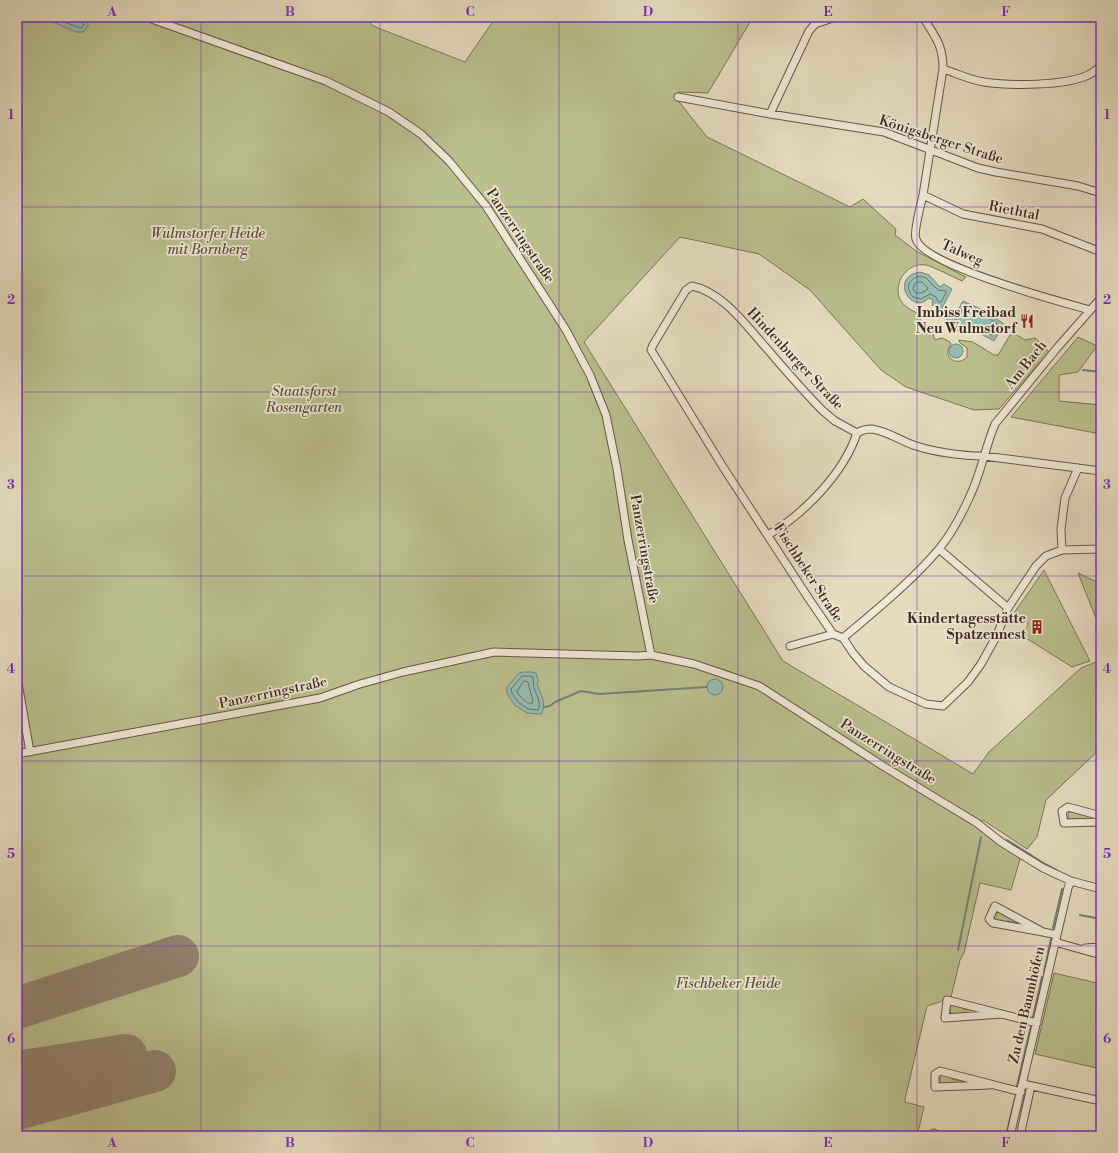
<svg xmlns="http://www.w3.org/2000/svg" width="1118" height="1153" viewBox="0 0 1118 1153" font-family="'Libre Bodoni',serif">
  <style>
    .green { fill: #babf8e; stroke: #7d7456; fill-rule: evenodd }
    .water { fill: #96bcb2; stroke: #748177 }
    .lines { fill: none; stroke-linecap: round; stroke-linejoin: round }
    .shore { stroke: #6b7268; stroke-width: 1 }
    .stream { stroke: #748177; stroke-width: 2 }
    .runway { stroke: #928270; stroke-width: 42 }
    .minor-casing { stroke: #695547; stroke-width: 9 }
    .minor { stroke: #eee8d6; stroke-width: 7 }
    .grid { fill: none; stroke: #7b2cbf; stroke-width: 1; stroke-opacity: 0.55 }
    .labels { text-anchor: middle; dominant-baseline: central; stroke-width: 3.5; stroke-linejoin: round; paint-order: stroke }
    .street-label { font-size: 14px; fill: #40281f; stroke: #eee8d6 }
    .park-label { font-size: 14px; font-style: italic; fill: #5e4e3b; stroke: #eee8d6 }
    .poi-label { font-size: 14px; font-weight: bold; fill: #40281f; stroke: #eee8d6; text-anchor: end }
    .neatline { fill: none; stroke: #7b2cbf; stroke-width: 1.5 }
    .grid-label { font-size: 13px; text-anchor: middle; font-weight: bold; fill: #7b2cbf }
  </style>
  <rect width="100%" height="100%" fill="#e5dcc0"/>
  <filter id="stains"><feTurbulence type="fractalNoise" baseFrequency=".005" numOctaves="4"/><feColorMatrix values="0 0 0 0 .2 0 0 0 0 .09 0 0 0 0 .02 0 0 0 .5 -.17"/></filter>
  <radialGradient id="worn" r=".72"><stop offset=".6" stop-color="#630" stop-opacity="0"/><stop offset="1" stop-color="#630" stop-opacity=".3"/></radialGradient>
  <!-- green -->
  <path class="green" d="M17,17H365L373,26L465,62L496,17H753L708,93L678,92L676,98L707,137L850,207L863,199L896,229L895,235L916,251L966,277L962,281C953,277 934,267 926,265C908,262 894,281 899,297C902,307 914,311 922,316L918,324L932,332L935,340L942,338L950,342L951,345C941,356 957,368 967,357V348L960,343L959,340L973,342L994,355H998L1012,332L1025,340L1035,338L1049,352L999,409L974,410L906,387L881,370L810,290L759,254L680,237L584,342L783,661L973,774L989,752L1081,668L1096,662L1101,652V748L1046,800L1037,837L1027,849L983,820L977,828L1020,859L1011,890L980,883L964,953L960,960L951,997H947L940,1002L927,1006L905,1099V1102L924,1107L917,1136H17ZM493,649L639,654L658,653L694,661L731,672V675L694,664L638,656L494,652Z
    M1078,337L1097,346L1078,372L1059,375V401L1101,405V434L1011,417Z
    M1044,570L1090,661L1072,667L1021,635L1028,625L1026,619L1014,613Z
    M1078,573L1101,584V631Z
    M1071,810L1081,812L1082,815L1096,818L1098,816L1101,820L1070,821L1068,819V814Z
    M998,911L1027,925L1007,921L1006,923L996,920L994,917Z
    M1054,973L1101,984V1069L1035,1054Z
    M952,1004L963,1006V1009L979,1011L983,1014H953L950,1012V1006Z
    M942,1075L952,1077V1079L968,1083V1081L972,1085H942L940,1083V1077Z"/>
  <!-- water -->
  <path class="water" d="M45,17H79L88,23V26L83,32H76L48,20Z
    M920,272L929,275L940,287L944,284L952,289L941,310L932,305L933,300L929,298C911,316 889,277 920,272Z
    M963,301L985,311L1004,324L994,341L970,328L949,332L947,318L954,317Z
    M949 351a7 7 0 1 1 14 0a7 7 0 1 1-14 0Z
    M523,672H532L536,673C537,676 538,678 538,680C538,685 536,681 538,686C541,695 547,705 541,714L527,713L518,707L515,706C512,700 505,694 507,687L519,673Z
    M707 687a8 8 0 1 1 16 0a8 8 0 1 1-16 0Z"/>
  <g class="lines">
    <!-- shore -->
    <path class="shore" d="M50,17L81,28L84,25L79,21V17
      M917,277H925L938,290L946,291V293L941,302H938L936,297L930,294L921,299L913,297C906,289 907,281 917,277Z
      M918,282H922L928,288L927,290L921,293H916L913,289L914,285Z
      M966,306L983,314L997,324L998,326L993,334L991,335L971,324L953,326L952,322L957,319L964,307Z
      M524,676H531L533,677C534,681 533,684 534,688C536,694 542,704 538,710L528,709L518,702L512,693L511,689L521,677Z
      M524,681L528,682C529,689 532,695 533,702L532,704C526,703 520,697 517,692Z"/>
    <!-- stream -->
    <path class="stream" d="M1083,370L1101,372
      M544,707L550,706L555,702L581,691L599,694L707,687
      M1007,840L1045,864L1058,871
      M1080,915L1101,919
      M1053,928L1062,889
      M958,950L981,837
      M1044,972L1051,939
      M1033,1017L1042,977
      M1017,1086L1031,1026
      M1006,1136L1015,1098"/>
    <!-- runway -->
    <path class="runway" d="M17,1008L178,956
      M17,1072L126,1055
      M17,1109L155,1071"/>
    <defs>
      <path id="minor" d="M146,17L326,81L389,112L421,134L449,161L486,206L566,330L590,375L606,415L617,469L628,540L651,655
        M923,17C935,37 943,44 943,69C936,111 930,153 923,195C921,204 913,232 916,239C923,265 1061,302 1090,310
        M943,69C956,73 970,80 984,82C1009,86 1066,86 1088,75C1093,73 1097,69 1101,66
        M678,97L770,114L884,132L978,168L996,172L1078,186L1101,193
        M770,114L809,31L815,24L836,17
        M923,195L963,214L1042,229L1101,252
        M1101,471L984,456C962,456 933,452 913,445C900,440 886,431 872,429C866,429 862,430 857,433L835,421L823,411C804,392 786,371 768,350C748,328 723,292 692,286L686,290L653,345L651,350L723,467L809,599L833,634L843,638L853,653L864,666L889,687L926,704L943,706L968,682L981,664L996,637L1008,608L1036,566L1046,556L1062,550L1101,549
        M768,535C804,514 844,473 857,433
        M939,549L1008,608
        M1062,550L1061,529L1065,498L1078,468
        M843,638C876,610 911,582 939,549C952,533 962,514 970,496C981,473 985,448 995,424L1057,348L1101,298
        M790,646L833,634
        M17,677L30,752
        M17,754L320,698L360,684L403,672L494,652L638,656L651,655L694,664L759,686L883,766L977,823L1001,842L1043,868L1071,881L1101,889
        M1101,816L1068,807L1062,811L1064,823L1101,822
        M1043,932L993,923L989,919L995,906L1043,932L1057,935
        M1055,942L1101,955
        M1085,948L1101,947
        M1002,1014L945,1018L947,1000L1037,1023
        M1023,1084L1101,1101
        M990,1085L935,1087V1074L940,1071L1021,1092
        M933,1136L934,1133L939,1136
        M1010,1136L1068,888L1071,881
        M1020,1136L1031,1086"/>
    </defs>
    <!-- minor casing -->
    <use href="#minor" class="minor-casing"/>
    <!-- minor -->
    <use href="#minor" class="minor"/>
  </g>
  <!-- grid -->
  <path class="grid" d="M201,17V1136M380,17V1136M559,17V1136M738,17V1136M917,17V1136M17,207H1101M17,392H1101M17,576H1101M17,761H1101M17,946H1101"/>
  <!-- icons -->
  <defs>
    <symbol id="restaurant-bare" viewBox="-9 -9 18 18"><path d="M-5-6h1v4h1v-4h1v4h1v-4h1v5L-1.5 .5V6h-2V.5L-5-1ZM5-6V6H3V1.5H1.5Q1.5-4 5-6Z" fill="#8f2418" stroke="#eee8d6" stroke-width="2.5" paint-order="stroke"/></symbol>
    <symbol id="building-bare" viewBox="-9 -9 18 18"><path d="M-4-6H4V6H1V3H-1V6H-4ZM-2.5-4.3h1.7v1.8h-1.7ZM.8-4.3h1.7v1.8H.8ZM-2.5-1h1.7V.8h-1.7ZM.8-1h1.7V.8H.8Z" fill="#8f2418" stroke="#eee8d6" stroke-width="2.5" paint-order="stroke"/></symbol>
  </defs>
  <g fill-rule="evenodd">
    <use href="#restaurant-bare" x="1017" y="311" width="20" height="20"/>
    <use href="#building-bare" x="1027" y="617" width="20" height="20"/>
  </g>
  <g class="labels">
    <!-- street labels -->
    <g class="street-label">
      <text transform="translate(941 140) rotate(18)">Königsberger Straße</text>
      <text transform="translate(1014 211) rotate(11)">Riethtal</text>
      <text transform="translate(520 236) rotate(56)">Panzerringstraße</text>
      <text transform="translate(962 253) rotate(24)">Talweg</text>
      <text transform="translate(795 359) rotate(47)">Hindenburger Straße</text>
      <text transform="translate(1026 365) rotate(-51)">Am Bach</text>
      <text transform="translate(644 549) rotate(80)">Panzerringstraße</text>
      <text transform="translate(808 573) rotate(57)">Fischbeker Straße</text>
      <text transform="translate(273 693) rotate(-12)">Panzerringstraße</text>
      <text transform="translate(888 752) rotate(32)">Panzerringstraße</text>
      <text transform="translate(1027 1005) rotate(-77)">Zu den Baumhöfen</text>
    </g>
    <!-- park labels -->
    <g class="park-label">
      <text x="208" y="234">Wulmstorfer Heide<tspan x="208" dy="16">mit Bornberg</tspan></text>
      <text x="304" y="392">Staatsforst<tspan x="304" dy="16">Rosengarten</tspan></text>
      <text x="728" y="984">Fischbeker Heide</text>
    </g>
    <!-- poi labels -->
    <g class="poi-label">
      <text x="1016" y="313">Imbiss Freibad<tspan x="1016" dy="16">Neu Wulmstorf</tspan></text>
      <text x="1026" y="619">Kindertagesstätte<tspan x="1026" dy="16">Spatzennest</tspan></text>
    </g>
  </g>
  <!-- margin -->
  <rect width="1118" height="1153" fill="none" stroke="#e5dcc0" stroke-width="44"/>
  <rect x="22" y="22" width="1074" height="1109" class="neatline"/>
  <g class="grid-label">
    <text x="112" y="16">A</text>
    <text x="290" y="16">B</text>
    <text x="470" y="16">C</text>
    <text x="648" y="16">D</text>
    <text x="828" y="16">E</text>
    <text x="1006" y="16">F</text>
    <text x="11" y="119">1</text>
    <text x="1107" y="119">1</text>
    <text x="11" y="304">2</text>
    <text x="1107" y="304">2</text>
    <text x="11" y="489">3</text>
    <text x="1107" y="489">3</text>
    <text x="11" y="673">4</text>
    <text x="1107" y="673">4</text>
    <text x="11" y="858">5</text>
    <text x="1107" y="858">5</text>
    <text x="11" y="1043">6</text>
    <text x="1107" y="1043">6</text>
    <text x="112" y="1147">A</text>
    <text x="290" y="1147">B</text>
    <text x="470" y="1147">C</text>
    <text x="648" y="1147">D</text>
    <text x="828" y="1147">E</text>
    <text x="1006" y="1147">F</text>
  </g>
  <rect width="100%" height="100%" filter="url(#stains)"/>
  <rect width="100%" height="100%" fill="url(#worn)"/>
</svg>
